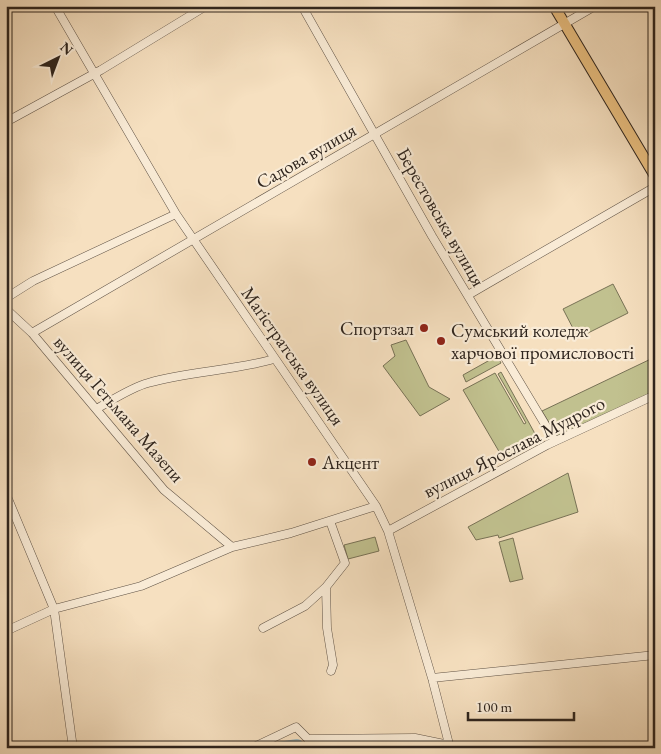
<svg xmlns="http://www.w3.org/2000/svg" width="661" height="754" viewBox="0 0 661 754" font-family="'EB Garamond',serif">
  <style>
    .green { fill: #c1c18f; stroke: #787256 }
    .lines { fill: none; stroke-linecap: round; stroke-linejoin: round }
    .river { stroke: #a2babd; stroke-width: 12 }
    .minor-casing { stroke: #605346; stroke-width: 9 }
    .major-casing { stroke: #2e241d; stroke-width: 12 }
    .minor { stroke: #f9ebd6; stroke-width: 8 }
    .major { stroke: #ebc080; stroke-width: 10 }
    .poi-dot { fill: #8f2418; stroke: #f9ebd6; stroke-width: 2 }
    .labels { text-anchor: middle; dominant-baseline: central; stroke-width: 4.5; stroke-linejoin: round; paint-order: stroke }
    .street-label { font-size: 19px; fill: #2e241d; stroke: #f9ebd6 }
    .poi-label { font-size: 19px; fill: #2e241d; stroke: #f9ebd6; text-anchor: start }
  </style>
  <rect width="100%" height="100%" fill="#f6e0c0"/>
  <filter id="stains"><feTurbulence type="fractalNoise" baseFrequency=".004" numOctaves="4"/><feColorMatrix values="0 0 0 0 .2 0 0 0 0 .09 0 0 0 0 .02 0 0 0 .5 -.17"/></filter>
  <radialGradient id="worn" r=".72"><stop offset=".6" stop-color="#630" stop-opacity="0"/><stop offset="1" stop-color="#630" stop-opacity=".3"/></radialGradient>
  <!-- green -->
  <path class="green" d="M613,284L628,313L578,338L563,309Z
    M406,340L429,387L450,399L420,416L383,366L395,356L391,345Z
    M497,356L501,363L466,382L463,375Z
    M655,357V392L557,436L542,411Z
    M501,372L539,441L504,460L463,390L495,373L524,424L526,423L498,374Z
    M568,473L578,512L499,538L498,535L476,540L468,527Z
    M375,537L379,551L348,559L344,545Z
    M513,538L523,579L510,582L499,542Z"/>
  <g class="lines">
    <!-- river -->
    <path class="river" d="M279,748L297,745"/>
    <defs>
      <path id="minor" d="M55,6L176,214L376,506L388,531L432,678L450,748
        M302,6L432,236L555,441
        M6,122L101,70L206,6
        M468,295L655,187
        M6,298L33,281L176,214
        M6,309L32,333L164,490L232,547
        M32,333L595,6
        M96,409C113,400 130,388 148,383C189,371 233,371 274,359
        M6,494L54,609L73,748
        M330,521L345,563L326,587L327,628L333,665L331,671
        M388,531L547,445L655,395
        M263,628L305,606L326,587
        M6,631L54,609L141,586L232,547L291,533L376,506
        M432,678L655,655
        M308,739L415,738L449,745
        M252,748L296,727L308,739"/>
      <path id="major" d="M554,6L655,176"/>
    </defs>
    <!-- minor casing -->
    <use href="#minor" class="minor-casing"/>
    <!-- major casing -->
    <use href="#major" class="major-casing"/>
    <!-- minor -->
    <use href="#minor" class="minor"/>
    <!-- major -->
    <use href="#major" class="major"/>
  </g>
  <!-- markers -->
  <g class="poi-dot">
    <circle cx="424" cy="328" r="5"/>
    <circle cx="441" cy="341" r="5"/>
    <circle cx="312" cy="462" r="5"/>
  </g>
  <g class="labels">
    <!-- street labels -->
    <g class="street-label">
      <text transform="translate(306 156) rotate(-30)">Садова вулиця</text>
      <text transform="translate(441 217) rotate(60)">Берестовська вулиця</text>
      <text transform="translate(293 356) rotate(55)">Маґістратська вулиця</text>
      <text transform="translate(119 409) rotate(49)">вулиця Гетьмана Мазепи</text>
      <text transform="translate(514 447) rotate(-27)">вулиця Ярослава Мудрого</text>
    </g>
    <!-- poi labels -->
    <g class="poi-label">
      <text x="414" y="328" text-anchor="end">Спортзал</text>
      <text x="451" y="330">Сумський коледж<tspan x="451" dy="22">харчової промисловості</tspan></text>
      <text x="322" y="462">Акцент</text>
    </g>
  </g>
  <!-- margin -->
  <rect width="661" height="754" fill="none" stroke="#f6e0c0" stroke-width="25"/>
  <rect x="8" y="8" width="646" height="739" fill="none" stroke="#2e241d" stroke-width="2.5"/>
  <rect x="12" y="12" width="636" height="729" fill="none" stroke="#2e241d"/>
  <!-- north arrow -->
  <g transform="translate(58 58) rotate(42)" stroke="#f9ebd6" stroke-width="4" paint-order="stroke">
  <path d="M0-4L9 19L0 12L-9 19Z" fill="#2e241d"/>
  <text y="-8" font-size="14" font-weight="bold" text-anchor="middle" fill="#2e241d">N</text>
  </g>
  <!-- scale -->
  <path d="M468 712v8h106v-8" fill="none" stroke="#2e241d" stroke-width="2.5"/>
  <text x="476" y="712" font-size="15" fill="#2e241d" stroke="#f9ebd6" stroke-width="4" paint-order="stroke">100 m</text>
  <rect width="100%" height="100%" filter="url(#stains)"/>
  <rect width="100%" height="100%" fill="url(#worn)"/>
</svg>
